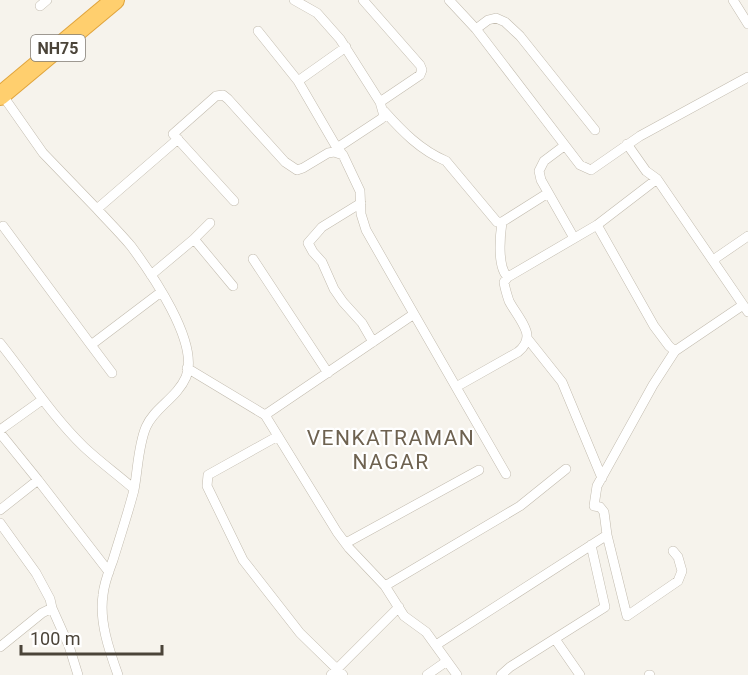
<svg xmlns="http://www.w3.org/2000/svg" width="748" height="675" viewBox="0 0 748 675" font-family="Roboto,sans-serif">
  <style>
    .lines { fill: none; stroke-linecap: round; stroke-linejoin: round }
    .street-casing { stroke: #c2bbae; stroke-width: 10 }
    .highway-casing { stroke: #e0a43c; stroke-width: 20 }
    .street { stroke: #fff; stroke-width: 9 }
    .highway { stroke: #ffcf6e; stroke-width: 18 }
    .labels { text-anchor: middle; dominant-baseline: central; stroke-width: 4.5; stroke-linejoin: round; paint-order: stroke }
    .shield { fill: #fff; stroke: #817c74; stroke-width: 1.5 }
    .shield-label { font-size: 16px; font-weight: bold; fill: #4b4439 }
    .quarter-label { font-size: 21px; letter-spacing: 1.5px; fill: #6e6250; stroke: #fff }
  </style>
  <rect width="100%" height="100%" fill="#f6f3ec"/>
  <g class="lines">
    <defs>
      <path id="street" d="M294,0L317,13L340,39L380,102L384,116L381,119L337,148
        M363,0L420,65L422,70L420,75L380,102
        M449,0L476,29L580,165L591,170L640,136L748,77
        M733,0L748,24
        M40,6L47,0
        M476,29L488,20L496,18L505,22L520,36L595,130
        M258,31L298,81L337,148L343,155L360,191L361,214L366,230L414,314L265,415L337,532L349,548L385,586L404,616L426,632L457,675
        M298,81L346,47
        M1,93L43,153L97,209
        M384,111C402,131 420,150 446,161L497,222H502C500,236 497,268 508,277L597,225
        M627,144L646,171L657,179
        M564,146L544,161L539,171L541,180L574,238
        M234,201L173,134L216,96L223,95L228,99L285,162L297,170L303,168L328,153L334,152L343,155
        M361,203L322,227L308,243L313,252L322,262L334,289L343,302L362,323L373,342
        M502,222L548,193
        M210,223L194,239L233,286
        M3,226L91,345L161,292
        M253,259L328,373
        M713,260L748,236
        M151,275L194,239
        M414,314L506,474
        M527,338L562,382L602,478
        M0,343C28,378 52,416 84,447C100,462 118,475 134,489
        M91,345L112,373
        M675,351L669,346L654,326L597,225L657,179L748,312
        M187,368L265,415
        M456,387L518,352C523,348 527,343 527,336C527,326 514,311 509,301C507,295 505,289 504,282L508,277
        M0,430L42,400
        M0,433L38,480
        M278,436L208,475L207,486L243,560L300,633L343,675
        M0,510L38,480L109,572
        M0,523L36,573L50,599L52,608L69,646L78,675
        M346,543L479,470
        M673,551L678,557L682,571L678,581L627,616L607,535L604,512L600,507L594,506L597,486L653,385L675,351L743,305
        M385,586L520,506L566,469
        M555,639L580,675
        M436,645L607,535
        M0,647L42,613L52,608
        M118,675C109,650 99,621 103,595C104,583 109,571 113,560C120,537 128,513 134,490C138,469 138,446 146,427C154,408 177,398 186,377C200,343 151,273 131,246C120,233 108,221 97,209L178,139
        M331,675L399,607
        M427,675L447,661
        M501,675L510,667L605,607L591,545
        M649,675H650"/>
      <path id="highway" d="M0,96L115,0"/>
    </defs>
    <!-- street casing -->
    <use href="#street" class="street-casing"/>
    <!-- highway casing -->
    <use href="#highway" class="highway-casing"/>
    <!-- street -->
    <use href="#street" class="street"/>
    <!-- highway -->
    <use href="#highway" class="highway"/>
  </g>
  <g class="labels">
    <!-- shield labels -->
    <rect class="shield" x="31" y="35" width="54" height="26" rx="4.5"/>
    <g class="shield-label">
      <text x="58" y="48">NH75</text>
    </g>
    <!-- quarter labels -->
    <g class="quarter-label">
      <text x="391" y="438">VENKATRAMAN<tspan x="391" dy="24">NAGAR</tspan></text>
    </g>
  </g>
  <!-- scale -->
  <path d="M21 645v9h141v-9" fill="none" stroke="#4b4439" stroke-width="3"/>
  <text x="30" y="645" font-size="18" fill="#4b4439" stroke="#ffffff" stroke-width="4.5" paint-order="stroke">100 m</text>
</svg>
